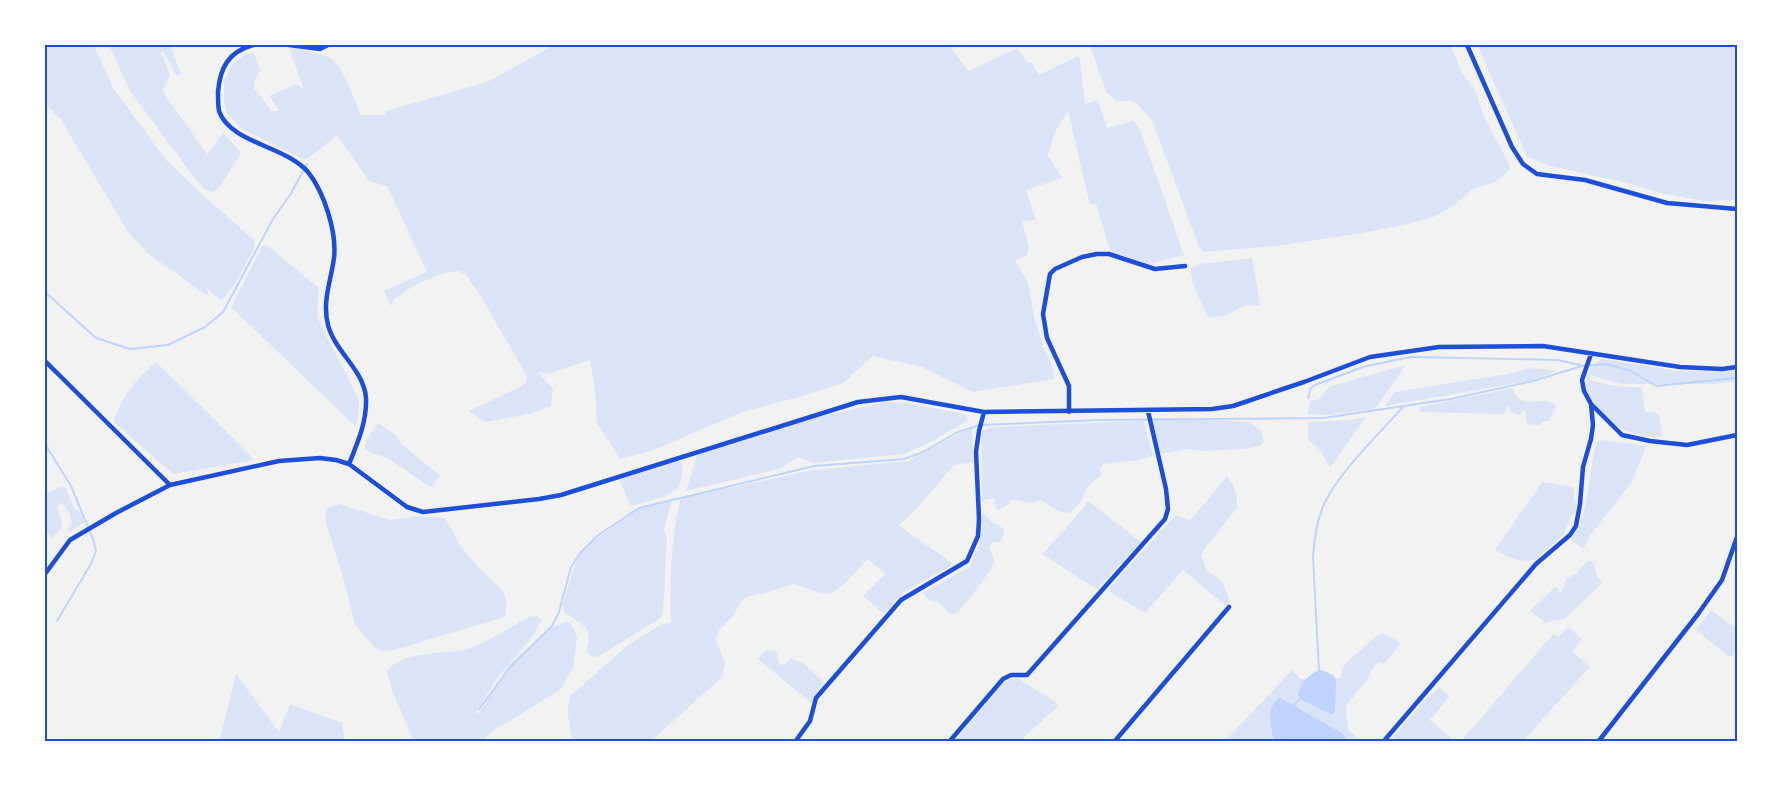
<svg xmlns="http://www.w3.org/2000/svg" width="1782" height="787" viewBox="0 0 1782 787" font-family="'Open Sans',sans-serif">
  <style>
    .green { fill: #dbe4f7 }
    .water { fill: #bfd3fe }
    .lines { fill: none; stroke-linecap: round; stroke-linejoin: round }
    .stream { stroke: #bfd3fe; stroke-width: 2 }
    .minor { stroke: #1d4ed8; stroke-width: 4.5 }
    .neatline { fill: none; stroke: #1d4ed8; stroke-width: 2 }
  </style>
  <rect width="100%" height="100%" fill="#f2f2f2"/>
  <!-- green -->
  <path class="green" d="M45,45H94L113,88L167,161L204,196L253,239L255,246L235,284L221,301L207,288L208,296L147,253L128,232L61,120L45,104Z
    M109,45H170L181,74L177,76L163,51L160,54L163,57L170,75L163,90L164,93L207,154L209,153L223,132L241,153L218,189L213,192L204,189L191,173L130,91Z
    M554,45H948L969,71L1017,48L1027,62L1032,63L1039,75L1078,56L1080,59L1085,104L1098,100L1107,128L1134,121L1141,132L1184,255L1149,264L1114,253L1110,250L1096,204L1090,205L1068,111L1055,132L1048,155L1062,178L1026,190L1036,220L1022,221L1029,246L1027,255L1015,261L1028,282L1034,316L1044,349L1052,365L1054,379L973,392L922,367L873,356L843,383L803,396L742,412L651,451L620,459L597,423L595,391L590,360L547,374L538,372L553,389L551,406L533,413L486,422L469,411L522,386L526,382L527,376L478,292L465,274L458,271L441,274L415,285L394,299L391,306L384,291L427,272L387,186L369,181L337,135L307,159H303L244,130L227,114L224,102V81L233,63L244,55L254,52L260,70L254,83V88L272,111H278V108L269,96L294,85H298L304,90L289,48C301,49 322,53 332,59C342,66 356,103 361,115H385L386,111L487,82Z
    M1090,45H1450L1463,74L1474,88L1485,118L1509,164V170L1495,182L1473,189L1452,207L1433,217L1408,224L1362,233L1276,246L1203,252L1199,247L1152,120L1136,103L1131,101H1116L1106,92Z
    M1477,45H1737V200L1704,201L1660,193L1627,183L1546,165L1527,156Z
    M265,244L319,288L317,310L318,319L359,400V411L356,427L231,307L262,247Z
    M1252,258L1260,305L1244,306L1224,316L1208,318L1193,284L1190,268L1201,264Z
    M1602,359L1680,371H1737V381L1713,384H1621L1591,375L1590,380C1608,385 1622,388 1642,387L1645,412H1654L1659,414L1662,436C1633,444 1572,406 1589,372C1592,366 1596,362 1602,359Z
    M156,362L233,438L254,460L173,474L115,423L114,419C126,392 133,382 156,362Z
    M1406,365L1377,406L1373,409L1329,415L1308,414L1310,401L1320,399L1327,389L1331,386Z
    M1533,368L1557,371L1529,381L1385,406L1395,392L1507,374Z
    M1513,388C1520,412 1540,395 1554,404L1556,407L1549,421H1543L1539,425L1528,424L1526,421L1525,409L1519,415L1510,412L1511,410L1509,405L1503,414L1420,412V407Z
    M885,402L907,403L961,413L967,416V421L925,445L904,454L813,463C809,462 801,457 797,458C791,459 785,467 779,469L686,491L698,453L804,420Z
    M1366,417L1330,468C1324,456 1320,447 1308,440V422L1349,420Z
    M1155,418L1235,421L1252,423L1261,431L1264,442L1260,446L1244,449L1202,451L1188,449L1159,454L1152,421Z
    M1144,421L1153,456L1139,460L1103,464L1100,468L1101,475L1089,485L1080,503L1069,513L1058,511L1041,500L1033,503L1011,499L1009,504L999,510L996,508L995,499H986L984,502H982L981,433L984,430L994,427Z
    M378,423L396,435L401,444L440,475L432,487H430L389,459L364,450L367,439Z
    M972,427L973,462L954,465L919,506L899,526L954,564L905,591L884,614L863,596L885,574L868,559L846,582L834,592L827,594L815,591L794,584L765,593L749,596L743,599L732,617L719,630L716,640L725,663L722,677L650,742H573C569,727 566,712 570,696L628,645L662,624L671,623C670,581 670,539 681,498L814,470L908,461Z
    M1600,440L1649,446L1645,449L1632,482L1590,536L1583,549L1571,540C1591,512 1587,473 1597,441Z
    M678,460L682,463C686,500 657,497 631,506L619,479Z
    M1227,476C1235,485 1238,496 1237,508L1206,547L1201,555L1207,571L1222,581L1230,601L1226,606L1183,570L1145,613L1110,592V587L1173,518L1177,515L1190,521Z
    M1542,482L1574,487V497L1576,504L1575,512L1571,516L1564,534L1536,559C1523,564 1508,557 1496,551L1495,550Z
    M61,487L66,488L74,508L82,514L84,522L68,533C68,524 67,533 71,525C73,518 67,509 63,504L59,503L57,509C60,516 65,524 59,531C57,534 54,536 53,539C41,529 45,509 45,494Z
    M672,499L664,530L667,537L663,614L659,619L599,656L593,657L588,654C585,646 590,643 589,635C588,625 571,618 564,611L563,604L577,558L592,542L640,508Z
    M1088,501L1141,542L1097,589L1042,554L1068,526Z
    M339,504L390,520L419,516L445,518L461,547L476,565L502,590L507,601L505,617L394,650L382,651L373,646L355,624L342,574L325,520L327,508Z
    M982,512L993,523L999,525L1004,530L1003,538L1000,542H992L989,549C991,553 995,558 994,563C991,572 965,604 958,612C946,617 948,610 941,604C934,598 931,605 923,593L969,567L979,545L982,525Z
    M1588,561H1591L1594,563L1597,578L1603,582L1566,618C1559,622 1554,619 1546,623L1530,611L1554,588L1557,587L1561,594C1566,583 1562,578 1577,574L1579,569Z
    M1711,610L1737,629V649L1732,656H1728L1696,630Z
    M537,616L542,620L532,637L498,677L476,712L478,714L508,666L549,629L567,621L574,628L577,638L573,668L560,690L490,733L481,742H414L392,690L387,671C403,650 444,655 467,649C484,644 512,626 529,617Z
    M1568,627L1582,639L1572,651L1590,667L1522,742H1465L1462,740L1553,634L1558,637Z
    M1383,633L1401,643L1384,664L1378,662L1372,670L1370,676L1346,706L1348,729L1361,742H1224L1292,670L1301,679L1341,678L1342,669L1345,664L1375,637Z
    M773,650L777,653L778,662L781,665L785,664L790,659C804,660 813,673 824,682L811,703L758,659L765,651Z
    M236,674L279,732L290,704L342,723L345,742H219Z
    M1010,679H1019L1056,702L1058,706L1019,742H954L999,687Z
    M1439,687L1450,696L1430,720L1451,738L1453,742H1389L1421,704Z"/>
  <!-- water -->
  <path class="water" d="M1322,670L1333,675L1336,679L1335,710L1333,714H1330L1300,699L1298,695C1300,683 1309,672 1322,670Z
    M1280,698L1342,733L1345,737L1344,742H1274C1271,728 1265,706 1280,698Z"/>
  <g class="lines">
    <!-- stream -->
    <path class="stream" d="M45,292L96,338L130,349L168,345L205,327L223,312L273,219L290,195L307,164
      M1308,398L1311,388L1315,385L1363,367L1410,357L1558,360L1580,365
      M45,444L71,486L93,539L96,551L92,562L57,621
      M1318,672L1319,670L1313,558C1314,540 1317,519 1325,502C1340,471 1379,434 1402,408
      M1294,706L1301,697
      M479,709L511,666L552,626L559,612L571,567L581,552L597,536L639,508L814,466L904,459L923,452L958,432L980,425L1099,420L1323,418L1451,399L1533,381L1582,366L1605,364L1629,370L1656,386L1737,378"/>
    <!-- minor -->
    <path class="minor" d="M253,45C228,52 220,68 218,92C218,98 218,105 219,111C230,143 286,146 308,172C324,192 337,232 334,258C331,281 322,301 328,325C335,352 364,370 366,398C367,421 358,442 349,464
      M289,45L320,49L328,45
      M1467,45L1512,147L1523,164L1537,174L1585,180L1667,203L1737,209
      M1591,354L1582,380L1584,391L1591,404L1622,435L1650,441L1687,445L1737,435
      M45,361L170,485
      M1069,412V386L1047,338L1043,314L1050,274L1055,269L1082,257L1097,254H1109L1155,269L1185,266
      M45,574L70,540L116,513L170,485L279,461L320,458L336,460L349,464L407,507L423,512L539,499L561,495L858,402L901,397L984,412L1212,409L1233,406L1304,382L1370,357L1439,347L1543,346L1680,367L1722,369L1737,367
      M795,742L810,721L816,698L901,600L967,561L978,536L979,519L976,452L979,431L984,412
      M949,742L1003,679L1011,675H1027L1165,519L1168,509L1166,489L1148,411
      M1114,742L1229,607
      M1383,742L1536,564L1570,535L1576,526L1580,504L1583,467L1591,439L1593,425L1591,404
      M1598,742L1698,614L1722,580L1737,537"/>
  </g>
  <!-- border -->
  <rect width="1782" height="787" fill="none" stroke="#ffffff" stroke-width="93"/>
  <rect x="46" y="46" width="1690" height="694" class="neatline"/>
</svg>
